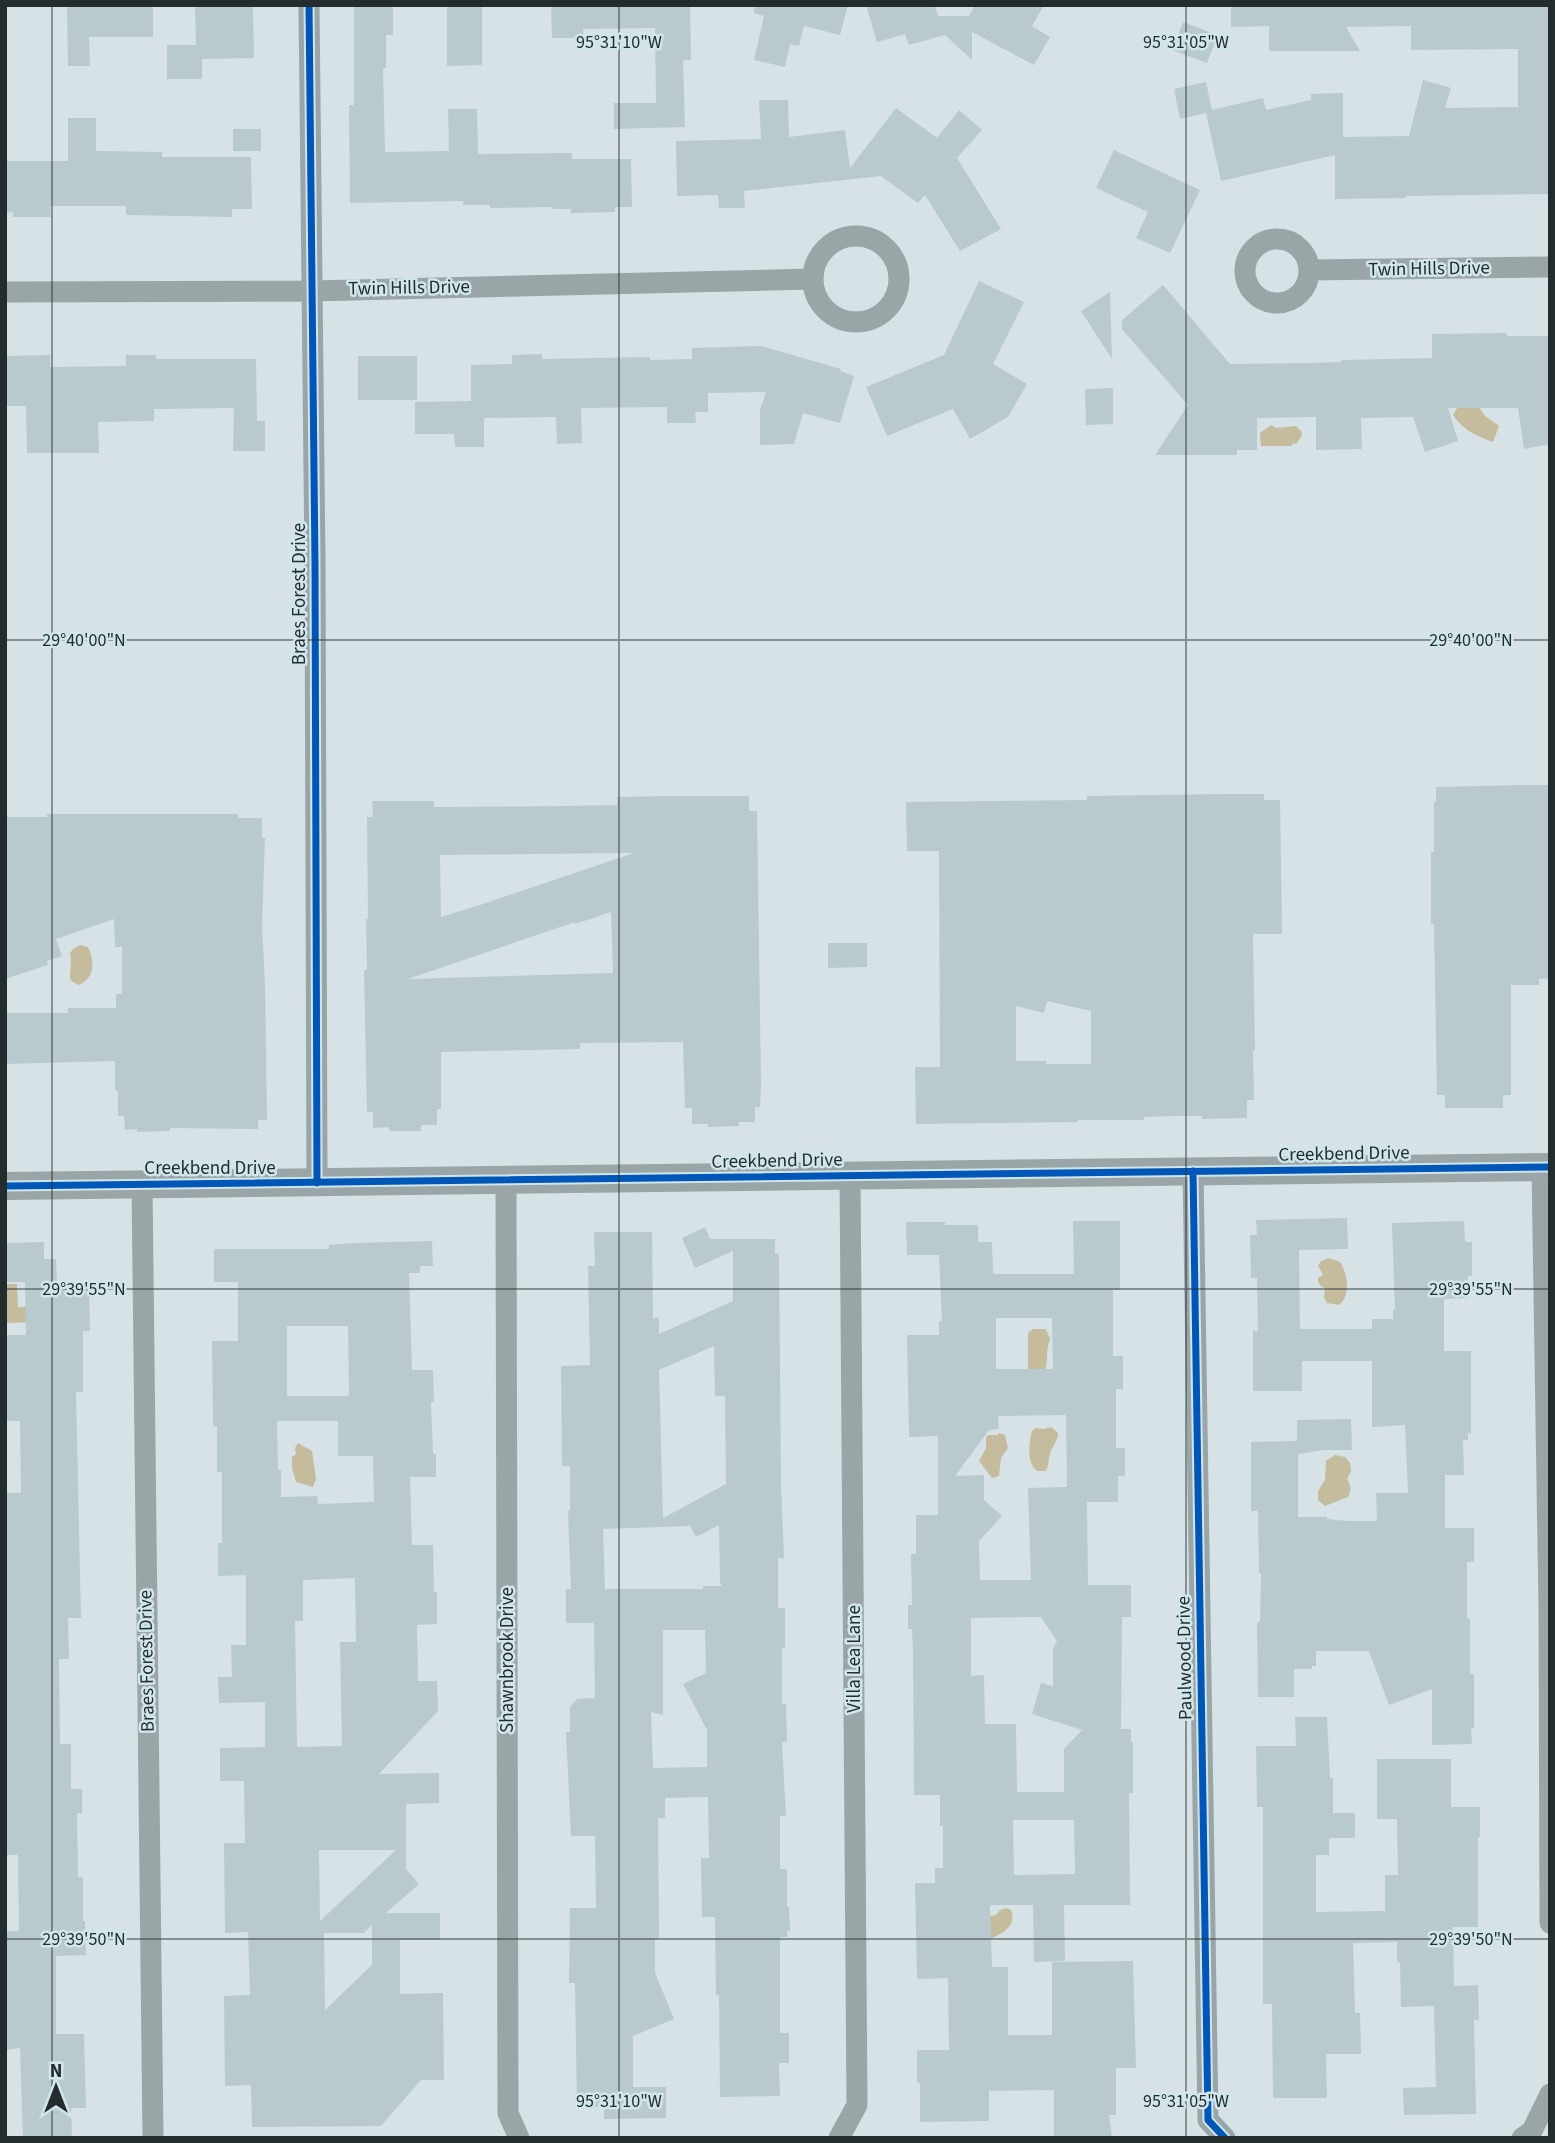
<svg xmlns="http://www.w3.org/2000/svg" width="1555" height="2143" viewBox="0 0 1555 2143" font-family="'Source Sans 3',sans-serif">
  <style>
    .water { fill: #c4bc9d }
    .building { fill: #b9cace; fill-rule: evenodd }
    .lines { fill: none; stroke-linecap: round; stroke-linejoin: round }
    .minor { stroke: #9aa5a7; stroke-width: 21 }
    .tertiary { stroke: #9aa5a7; stroke-width: 28 }
    .cycleway-casing { stroke: #d0e6eb; stroke-width: 11 }
    .cycleway { stroke: #0057b8; stroke-width: 7 }
    .ticks { fill: none; stroke: #242d2e; stroke-width: 2; stroke-opacity: 0.45 }
    .labels { text-anchor: middle; dominant-baseline: central; stroke-width: 5; stroke-linejoin: round; paint-order: stroke }
    .street-label { font-size: 19px; fill: #242d2e; stroke: #d0e6eb }
    .ticks-label { font-size: 18px; text-anchor: middle; fill: #242d2e; stroke: #d0e6eb; stroke-width: 5; stroke-linejoin: round; paint-order: stroke }
  </style>
  <rect width="100%" height="100%" fill="#d6e2e5"/>
  <!-- water -->
  <path class="water" d="M1460,403L1479,407L1485,416L1499,426L1493,442C1476,436 1463,430 1453,415Z
    M1271,425L1276,428L1296,426L1302,432L1301,437L1297,443L1292,444V446H1261L1260,433Z
    M80,945L88,947C95,961 95,978 79,985L71,981C68,973 73,964 70,953L73,949Z
    M1329,1258L1340,1262C1348,1274 1351,1296 1339,1305L1327,1303L1324,1297L1325,1288L1322,1287L1318,1282V1278L1323,1275L1318,1266L1321,1261Z
    M5,1284H17L18,1307L40,1306V1322L5,1323Z
    M1033,1329H1046L1050,1339C1045,1353 1049,1360 1044,1375L1028,1374V1333Z
    M1051,1427L1058,1433C1058,1441 1052,1446 1050,1454C1048,1460 1049,1466 1046,1471H1037C1026,1462 1029,1443 1032,1431L1035,1428L1044,1429Z
    M999,1433L1005,1435L1008,1448L1001,1458L999,1476L992,1478L979,1461L986,1448V1438L988,1435H998Z
    M298,1443L312,1451L316,1479L313,1487L296,1482L292,1468V1457L296,1454L295,1448Z
    M1335,1455L1345,1457L1350,1463L1351,1471L1347,1479C1351,1486 1352,1489 1348,1497L1325,1506L1318,1500V1491L1325,1480L1326,1461Z
    M1006,1908L1011,1910C1017,1926 1003,1933 990,1939L986,1917L996,1915L1000,1910Z"/>
  <!-- building -->
  <path class="building" d="M67,5H153V37H89L90,66H68Z
    M206,5H253L254,58L202,59V79H167V45H196L195,6Z
    M354,5H393V35H386V68H383L385,152L449,151L448,109H477L478,154L572,153V159H631L632,207H615V212L571,213V209H553V207L490,208V205H463V201L350,203L349,105H354Z
    M447,5H482V65L447,66Z
    M551,5H690L691,60H683L685,127L614,129V103H656L655,28L583,29L584,38H552Z
    M755,5H848L840,35L804,26L799,46L790,44L785,67L754,60L764,16L754,13Z
    M866,5H935L938,16H969L975,5H1044L1032,26L1050,37L1034,65L972,32V60L945,35L909,45L905,34L877,42Z
    M1231,5H1550V194L1406,196V198L1335,199V155L1221,181L1206,113L1180,119L1174,89L1206,82L1212,110L1263,98L1266,110L1311,100V94L1343,93V137L1409,136L1423,80L1451,88L1445,108L1518,107V49L1411,50V26L1346,27L1360,51H1269V26L1231,27Z
    M1183,22L1218,35L1207,63L1172,50Z
    M759,100H788L789,137L845,130L850,168L896,108L937,138L959,110L982,130L957,158L1001,229L960,251L925,195L918,203L881,176L744,191L745,208H719L718,195L677,196L676,141L761,139Z
    M68,118H96V151L162,152V157H251L252,209H232V217L126,215V206H50L51,217H13V212L5,213V161H68Z
    M233,129H261V151H233Z
    M1114,150L1200,190L1170,253L1136,238L1148,212L1096,188Z
    M979,281L1024,302L993,364L1027,384L1008,417L970,439L953,409L887,436L866,387L944,355Z
    M1163,285L1230,364L1312,363L1341,362V360L1432,358V334L1507,333V336H1550V444L1524,449L1518,408H1448L1458,441L1425,452L1413,417L1361,418L1362,449L1316,450V417L1257,418V450H1237V455H1155L1188,405L1122,329V320Z
    M1110,292L1112,359L1081,311Z
    M761,346L841,369L840,371L854,376L840,423L803,413L794,444L760,445V410L766,392L708,393V412H695L696,423H667V407L581,408L582,443L557,444L556,417L484,418V447H455L454,434H415V402L471,401V365L512,364V355L542,354V359L650,357V360L692,359V348Z
    M50,355V367L126,366V355H156V359H256L257,421H265V451H233L234,408L154,409V421L98,422L99,453H27L26,406H5V356Z
    M358,356H417V400H358Z
    M1113,388V424L1086,425L1085,389Z
    M1522,785H1550V978L1539,979V985H1511V1095H1503V1108H1445V1095H1437L1434,924H1431V852H1434V802H1436V787Z
    M1226,794H1264V800H1280L1282,934H1253L1255,1050H1253L1254,1100H1247V1118L1202,1119V1116H1175L1144,1117V1120H1078V1122L916,1124L915,1067H940L939,851H907L906,802L1087,800V796ZM1047,1001L1091,1011V1064H1046V1061H1016V1006L1044,1013Z
    M667,796H749V811H757L761,1081L760,1107H755V1122H739V1126L708,1127V1124H692V1108H685L683,1042L580,1043V1049L441,1052V1109H437V1125H421V1131H389V1127L373,1128V1112H367L364,970H367L366,919H368L367,817H373L372,801H434V807L569,806L617,805V797ZM634,853L480,905L441,917L440,855ZM611,912L613,973L408,979L575,922V924Z
    M47,814H238V818H262V838H265L262,926L265,984L267,1120H258V1129L170,1128V1131L137,1132V1129L125,1130L124,1116H118V1091H115V1061L5,1064V1013H68V1008H116V994H122V947H115L114,919L56,939L62,956L47,961L48,965L5,979V817H47Z
    M828,943H867V967L828,968Z
    M1347,1218L1348,1249L1299,1250L1300,1329H1372V1319H1393V1310H1395L1392,1223L1464,1221L1465,1242H1472V1276H1468V1298L1444,1299V1351H1471V1433H1468V1440H1463L1464,1475H1445V1528H1474V1562H1467V1619H1470V1674H1474V1728H1471L1472,1744L1432,1745V1689L1389,1705L1369,1651H1316V1666H1312V1669H1294V1697H1258L1257,1622H1260L1261,1573H1259L1258,1511H1251V1442L1297,1441V1420L1351,1419L1352,1450H1324L1298,1454V1517H1327V1519L1348,1521H1377L1376,1493H1408L1405,1425L1372,1427V1361H1302V1391H1253V1331H1258L1257,1278H1251L1250,1235H1257L1256,1220Z
    M1073,1221H1120V1290H1113V1356H1123V1389H1116V1448H1125V1476H1118V1502H1087L1088,1585H1131V1617H1122L1121,1729H1131V1742H1133V1793H1129L1130,1905H1064L1065,1961L1034,1962L1033,1905H990L992,1967H1008V2035H1052V1962L1133,1961L1136,2068H1116V2115H1109L1112,2138H1054V2090L989,2091V2121L920,2122V2083H917V2050H949L948,1978L917,1979L915,1883H935V1868H943V1826H940V1795H914L913,1651L912,1629H908V1605H912L911,1554H916V1515H938V1436L909,1437L907,1335H939V1321H942L939,1255H907L906,1222H945V1225H978V1242H992L993,1274H1074ZM996,1318H1052L1053,1369H996ZM1066,1415L1067,1487L1028,1488L1031,1580H980L979,1541L1002,1516L984,1500V1475L955,1476L989,1430L999,1429L998,1416ZM1041,1617L1057,1641L1053,1649V1686L1041,1683L1032,1714L1082,1730L1064,1749V1792H1017L1016,1724H985L984,1675L971,1676V1618ZM1013,1820H1074L1075,1874L1016,1875L1014,1874Z
    M705,1227L710,1239H775V1254H779L781,1486L784,1559L778,1558V1608H785V1648H782V1704H786L787,1742H782L786,1816H780V1869H787V1907H789L790,1931H787V1937H780V2033H789V2063H779L780,2096L720,2097L719,1995H716L715,1917H702L701,1858H709L708,1797L665,1798V1818H658L659,1938H655V1973L674,2019L633,2036V2087H666V2118L604,2119V2107H577L575,1983H569L570,1908H596L595,1836H571L566,1732H570V1707L577,1699L595,1698L594,1623H566V1589H571L568,1511H570V1466H562L561,1366L590,1365L588,1266H595L594,1232H652L653,1318H659V1334L733,1301V1251L695,1268L682,1238ZM714,1346L715,1396H725L726,1484L663,1518L659,1370ZM719,1525L720,1582L722,1586H703V1589H605L603,1529L690,1526L696,1537ZM663,1630H705L706,1673L683,1684L707,1730V1767L653,1768L651,1712L663,1715Z
    M432,1241L433,1266H420V1273H409L412,1370H433L434,1402H431L433,1454H436V1477H410L412,1545H433L434,1592H437V1624L417,1625L418,1681H437L438,1711L379,1774L439,1773V1803L406,1804V1869L419,1884L386,1913H440V1940H400V1994L443,1993L444,2080H421L381,2126L252,2127L251,2085L225,2086L224,1996L250,1995L248,1932L225,1933L224,1843H245L244,1781H220V1748L265,1747V1702L219,1703L218,1677H232L231,1645H246V1575L218,1576V1543H222V1472H217V1426H213L212,1341H238V1282H214V1249H329V1245L353,1243ZM287,1326H348L349,1396H287ZM277,1421H338V1456H373L374,1502L318,1504L317,1496L281,1497V1470H278ZM355,1578L356,1642H340L342,1746L297,1747L295,1621H303V1580ZM319,1850H396L320,1921ZM372,1925V1965L325,2010L324,1933H364Z
    M44,1242V1259H56L57,1284H89L90,1331H83V1392H76L81,1618H68L69,1659H59L60,1744H71V1789H82V1813H77L78,1877H83V1921H85L86,1955L56,1956V2034H84L86,2108H71L72,2138H23L20,2048L5,2050V1931H19L18,1855H5V1493H21L20,1421H5V1335H26L25,1282H5V1243Z
    M1295,1717H1327L1330,1778H1333V1813H1355V1838H1329V1855H1316V1912L1385,1911V1875H1398L1397,1819H1377V1759H1451V1807H1480V1837H1478V1927H1453L1454,1986L1478,1985L1479,2020H1474L1476,2114L1404,2115L1403,2088L1436,2087L1434,2006L1401,2007L1400,1962H1397V1942L1353,1943L1355,2013H1360L1361,2054H1326L1327,2098H1273L1272,2004H1263V1807H1257L1256,1746H1296Z"/>
  <g class="lines">
    <!-- minor -->
    <path class="minor" d="M309,5L315,564L317,1183
      M813 279a43 43 0 1 1 86 0a43 43 0 1 1-86 0Z
      M1245 271a32 32 0 1 1 64 0a32 32 0 1 1-64 0Z
      M1309,270L1550,267
      M5,292L312,291L812,279
      M1542,1167L1549,1609L1550,1923
      M1193,1171L1208,2120L1225,2138
      M506,1180L508,2113L519,2138
      M142,1184L153,2138
      M839,2138L857,2105L850,1175
      M1522,2138L1532,2131L1550,2094"/>
    <!-- tertiary -->
    <path class="tertiary" d="M5,1186L1550,1167"/>
    <defs>
      <path id="cycleway" d="M309,5L315,564L317,1183
        M1193,1171L1208,2120L1225,2138
        M5,1186L1550,1167"/>
    </defs>
    <!-- cycleway casing -->
    <use href="#cycleway" class="cycleway-casing"/>
    <!-- cycleway -->
    <use href="#cycleway" class="cycleway"/>
  </g>
  <!-- ticks -->
  <path class="ticks" d="M52,5V2138M619,5V2138M1186,5V2138M5,640H1550M5,1289H1550M5,1939H1550"/>
  <g class="labels">
    <!-- street labels -->
    <g class="street-label">
      <text transform="translate(1429 269) rotate(-1)">Twin Hills Drive</text>
      <text transform="translate(409 288) rotate(-1)">Twin Hills Drive</text>
      <text transform="translate(299 594) rotate(-90)">Braes Forest Drive</text>
      <text transform="translate(1344 1154) rotate(-1)">Creekbend Drive</text>
      <text transform="translate(777 1161) rotate(-1)">Creekbend Drive</text>
      <text x="210" y="1168">Creekbend Drive</text>
      <text transform="translate(1185 1658) rotate(-91)">Paulwood Drive</text>
      <text transform="translate(854 1659) rotate(-90)">Villa Lea Lane</text>
      <text transform="translate(507 1660) rotate(-90)">Shawnbrook Drive</text>
      <text transform="translate(147 1661) rotate(-91)">Braes Forest Drive</text>
    </g>
  </g>
  <g class="ticks-label">
    <text x="619" y="48">95°31'10"W</text>
    <text x="1186" y="48">95°31'05"W</text>
    <text x="84" y="646">29°40'00"N</text>
    <text x="1471" y="646">29°40'00"N</text>
    <text x="84" y="1295">29°39'55"N</text>
    <text x="1471" y="1295">29°39'55"N</text>
    <text x="84" y="1945">29°39'50"N</text>
    <text x="1471" y="1945">29°39'50"N</text>
    <text x="619" y="2107">95°31'10"W</text>
    <text x="1186" y="2107">95°31'05"W</text>
  </g>
  <!-- border -->
  <rect width="1555" height="2143" fill="none" stroke="#242d2e" stroke-width="14"/>
  <!-- north arrow -->
  <g transform="translate(56 2087)" stroke="#d0e6eb" stroke-width="5" paint-order="stroke">
  <path d="M0-5L12 26L0 18L-12 26Z" fill="#242d2e"/>
  <text y="-10" font-size="19" font-weight="bold" text-anchor="middle" fill="#242d2e">N</text>
  </g>
</svg>
